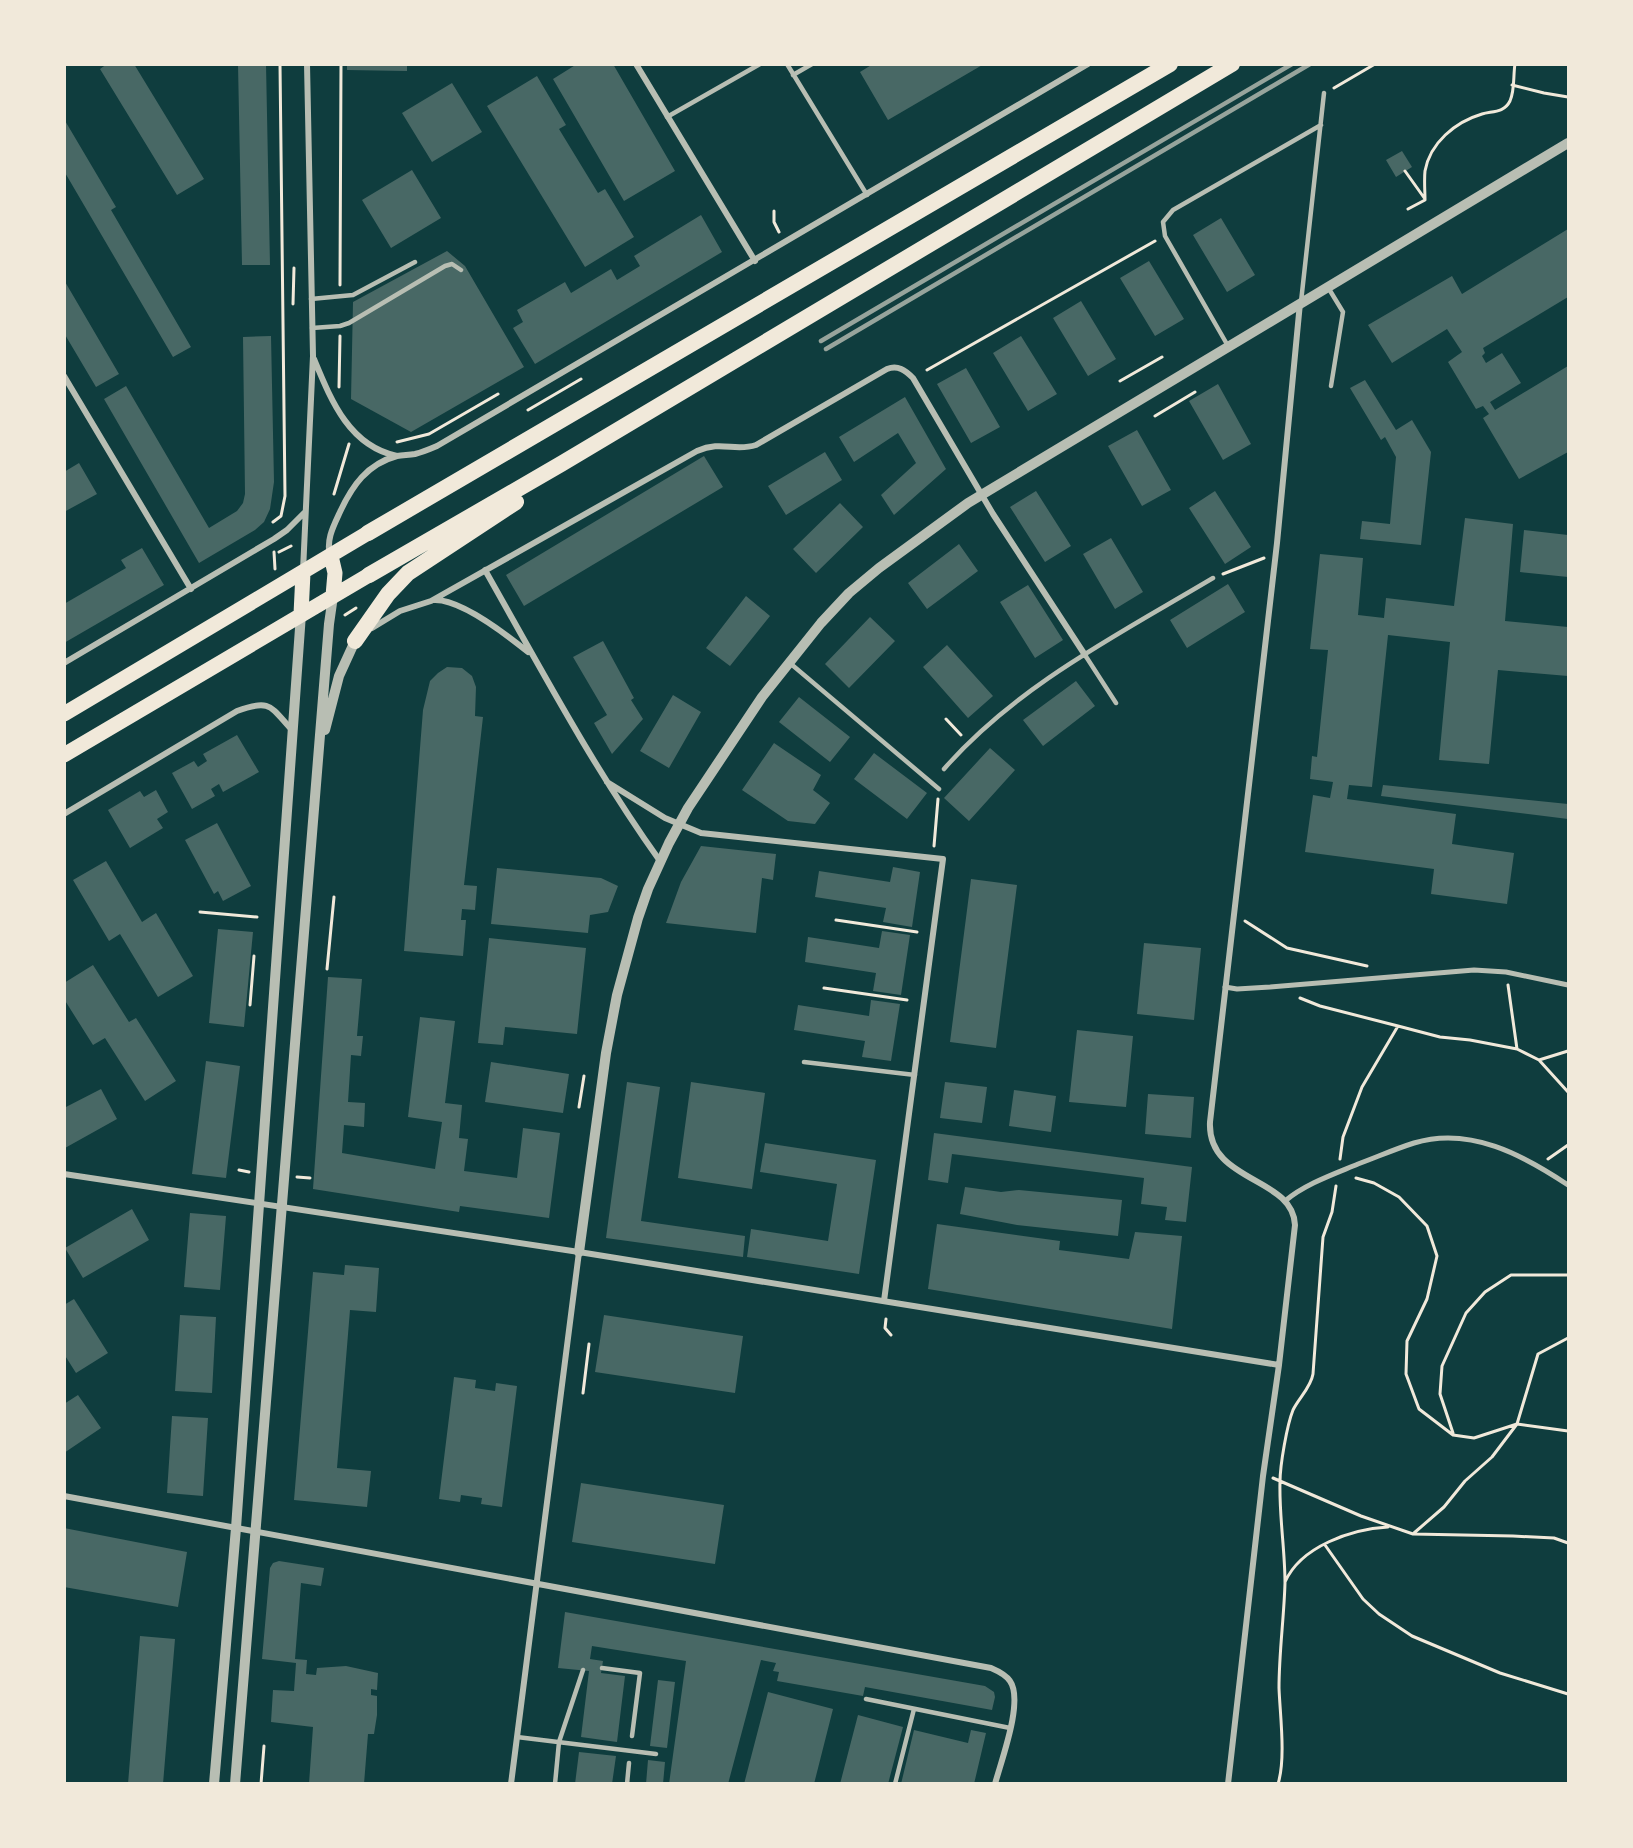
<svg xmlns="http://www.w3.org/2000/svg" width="1633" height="1848" viewBox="0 0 1633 1848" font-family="Rubik,sans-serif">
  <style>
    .building { fill: #486865 }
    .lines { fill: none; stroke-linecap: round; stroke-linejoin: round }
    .path { stroke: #f1e9da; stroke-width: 3 }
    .service { stroke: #b8beb3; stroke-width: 4.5 }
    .pedestrian { stroke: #b8beb3; stroke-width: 5 }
    .minor { stroke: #b8beb3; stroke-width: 6 }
    .tertiary { stroke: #b8beb3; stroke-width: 10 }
    .primary { stroke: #f1e9da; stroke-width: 15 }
    .trunk { stroke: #f1e9da; stroke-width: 16 }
    .rail { stroke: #97a49c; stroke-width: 4.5 }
  </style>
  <rect width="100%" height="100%" fill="#0f3d3e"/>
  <!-- building -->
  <path class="building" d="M107,64H134L204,179L177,195L100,69Z
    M238,64H266L270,265H242Z
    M347,64H407V71L347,70Z
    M577,64H613L675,171L624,201L553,79Z
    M873,64H984L888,120L860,72Z
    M537,76L566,125L559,129L598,193L605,189L634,237L585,267L487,106Z
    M452,83L482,132L432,162L402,113Z
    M64,119L116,207L111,210L191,347L173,357L64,171Z
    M1402,151L1412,167L1396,177L1386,160Z
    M412,170L441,218L391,248L362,200Z
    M701,215L722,252L535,364L513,328L523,322L517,310L565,282L571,293L611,269L617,280L640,266L634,256Z
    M1221,218L1255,275L1227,292L1193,235Z
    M1568,229V297L1483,348L1485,353L1482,356L1486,363L1502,353L1521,383L1490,402L1495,410L1568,366V452L1519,479L1483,418L1489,414L1483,406L1476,409L1448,362L1462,352L1447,329L1392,363L1368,325L1452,276L1462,294Z
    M447,251L465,266L524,367L411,432L351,399L353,302Z
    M1149,261L1184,319L1155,336L1120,278Z
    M64,280L119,374L96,387L64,333Z
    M1081,301L1116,359L1088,376L1053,318Z
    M271,336L274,482L270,509L264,522L255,530L199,563L104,399L126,386L209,528L237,511L243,503L245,494L243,337Z
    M1021,336L1057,394L1028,411L993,353Z
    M966,368L1000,427L971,443L937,384Z
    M1365,380L1396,430L1412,420L1431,452L1421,545L1360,539L1362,521L1390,524L1396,457L1385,437L1381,440L1350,388Z
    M1218,384L1251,444L1223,460L1189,401Z
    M905,397L946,469L894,515L881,495L916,463L898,433L854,462L839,437Z
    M1137,430L1171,490L1142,506L1108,446Z
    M825,452L842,480L786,515L768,486Z
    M704,456L723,487L524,606L506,575Z
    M79,463L97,494L64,512V472Z
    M1036,491L1071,546L1045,562L1010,507Z
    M1215,491L1251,547L1225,564L1189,508Z
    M840,503L863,527L816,573L793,549Z
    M1465,518L1513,524L1505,621L1568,627V676L1498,670L1489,764L1439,760L1450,642L1388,635L1372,787L1349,785L1347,799L1456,814L1452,844L1514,853L1507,904L1431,894L1434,869L1305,852L1313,795L1330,798L1333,782L1310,779L1312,756L1317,757L1328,650L1310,649L1320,554L1363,558L1358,615L1384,618L1386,598L1454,606Z
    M1524,530L1568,535V577L1520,572Z
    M1111,538L1143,592L1115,609L1083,554Z
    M959,544L978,571L927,609L908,583Z
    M142,548L164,585L64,643V604L126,568L121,560Z
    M1228,584L1245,612L1187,648L1170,620Z
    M1028,585L1063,640L1035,658L1000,602Z
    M746,596L770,616L730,666L706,648Z
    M870,617L895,641L849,688L825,664Z
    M603,641L634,698L631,700L643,719L612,754L594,723L607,715L573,657Z
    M947,645L993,696L968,718L923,667Z
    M447,667L462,668L472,676L476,687L475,716L483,717L464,885L477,886L475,910L462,909L461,920H466L463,956L404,951L423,710L430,681L438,673Z
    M1076,681L1095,706L1043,746L1023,720Z
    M673,695L701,712L669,768L640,751Z
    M799,697L850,737L830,762L779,722Z
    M237,735L259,772L223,792L219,784L211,789L215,796L192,809L172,773L194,761L198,767L207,761L203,754Z
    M774,743L821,775L813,790L830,803L815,824L788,821L742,790Z
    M990,748L1015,770L969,821L944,798Z
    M874,753L927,793L907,819L854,779Z
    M1383,785L1568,804V819L1381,796Z
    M156,790L168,812L157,819L163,828L130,848L108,810L140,791L144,797Z
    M217,823L251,886L223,901L218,891L214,894L185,840Z
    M701,846L776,854L773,880L762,878L756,933L666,923L681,882Z
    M106,861L142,922L156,913L193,976L158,997L120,934L109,941L73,880Z
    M893,867L920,872L912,927L883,922L886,908L815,897L819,871L890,882Z
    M497,868L601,878L618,886L608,912L590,915L588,933L491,924Z
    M971,879L1017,885L996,1048L950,1042Z
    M218,929L253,932L244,1027L209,1023Z
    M882,931L910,935L901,995L873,991L876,973L805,962L808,937L879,948Z
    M489,938L586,948L577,1034L505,1027L503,1045L478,1043Z
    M1144,943L1201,948L1194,1020L1137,1014Z
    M93,965L129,1022L136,1018L176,1081L145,1101L105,1038L93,1045L64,999V983Z
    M328,977L362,979L357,1036H363L361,1056L351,1055L348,1102L365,1103L364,1127L344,1125L342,1153L435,1169L442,1122L408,1117L420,1017L455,1021L445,1103L462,1105L459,1138L468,1139L464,1171L517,1178L523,1128L560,1133L549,1218L460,1206L459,1212L313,1189Z
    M871,1000L900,1004L891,1061L862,1057L865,1041L794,1030L798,1005L869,1016Z
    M1077,1030L1133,1036L1126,1107L1069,1102Z
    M206,1061L240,1066L226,1178L192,1174Z
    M491,1062L569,1074L563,1113L485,1102Z
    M627,1082L660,1087L641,1221L745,1236L743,1257L606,1238Z
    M691,1082L765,1093L752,1189L678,1178Z
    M945,1082L987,1087L982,1123L940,1118Z
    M101,1089L117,1119L65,1148L64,1108Z
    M1014,1090L1056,1096L1051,1132L1009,1126Z
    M1148,1094L1194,1097L1191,1138L1145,1134Z
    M934,1133L1192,1167L1186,1222L1165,1220L1167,1207L1141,1204L1144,1178L952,1154L948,1183L928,1180Z
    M765,1143L876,1160L859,1274L747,1257L751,1229L828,1241L837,1184L760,1172Z
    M965,1187L1001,1192L1019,1190L1122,1200L1118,1236L1017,1225L960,1214Z
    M132,1209L149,1240L83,1278L65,1248Z
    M190,1213L226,1216L220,1290L184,1287Z
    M937,1224L1060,1241L1059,1250L1129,1259L1135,1232L1182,1236L1172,1329L928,1289Z
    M345,1265L379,1268L376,1312L350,1310L337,1468L371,1471L367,1507L294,1500L313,1272L344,1275Z
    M74,1299L108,1353L76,1373L64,1354V1305Z
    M180,1315L216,1317L212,1393L175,1391Z
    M604,1315L743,1336L735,1393L595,1372Z
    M454,1377L476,1380L475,1388L495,1391L496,1383L517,1386L502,1507L481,1504L482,1498L461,1495L460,1502L439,1499Z
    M78,1395L101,1428L64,1453V1404Z
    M172,1416L208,1418L203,1496L167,1493Z
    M581,1483L724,1505L715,1564L572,1542Z
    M64,1528L187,1552L178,1607L64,1587Z
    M279,1561L324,1568L321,1586L301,1583L295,1659L307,1660L306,1674L316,1675L317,1668L346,1666L378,1673L377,1690L371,1689V1695L377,1696V1715L374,1734H368L364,1784H309L313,1727L271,1722L273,1690L294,1691L296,1663L262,1659L270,1568L273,1563Z
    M565,1612L985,1686L994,1692L995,1697L992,1710L865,1687L863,1696L777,1681L779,1672L773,1671L776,1663L761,1660L728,1784H669L686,1661L592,1646L590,1659L603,1661L601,1673L625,1676L617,1742L581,1737L589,1671L558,1668Z
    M140,1636L175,1639L163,1784H128Z
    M658,1680L675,1682L667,1748L650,1746Z
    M768,1692L833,1709L814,1784H744Z
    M858,1715L903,1727L888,1784H840Z
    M914,1730L968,1743L971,1730L986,1733L974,1784H901Z
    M579,1752L616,1756L612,1784H575Z
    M648,1760L665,1762L663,1784H646Z"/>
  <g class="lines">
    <!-- path -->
    <path class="path" d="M1512,85L1544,93L1568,97
      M1334,88L1375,64
      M1405,171L1425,199
      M1408,209L1425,200C1425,191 1424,180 1425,171C1430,143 1455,122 1482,114C1492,111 1504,113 1510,101C1515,90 1513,76 1515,64
      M774,211V222L779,232
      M340,285L341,64
      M293,304L294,268
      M927,370L1155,241
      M1120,381L1162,357
      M339,387L340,336
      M528,410L581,379
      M1155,416L1195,392
      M397,442L429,434L498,394
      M334,494L349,444
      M273,522L281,516L285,496L280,64
      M274,552L275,569
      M279,552L291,546
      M1223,574L1264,558
      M345,615L356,608
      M946,719L961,735
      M934,846L938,799
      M200,912L257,917
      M836,920L917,932
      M1245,921L1287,948L1367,966
      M327,969L334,897
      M1508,985L1517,1049
      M824,988L907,1000
      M1300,998L1320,1006L1398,1026L1362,1087L1343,1137L1340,1159
      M250,1005L254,956
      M1398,1026L1440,1037L1470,1040L1517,1049L1539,1060L1568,1092
      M1539,1060L1568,1051
      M579,1107L584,1076
      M1548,1159L1568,1145
      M239,1170L249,1172
      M297,1177L310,1178
      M1356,1178L1374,1183L1399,1197L1427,1226L1437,1256L1427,1299L1407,1341L1406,1374L1419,1409L1453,1435L1474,1438L1517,1424L1568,1431
      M886,1319L885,1328L891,1335
      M583,1393L589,1344
      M1453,1433L1440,1394L1442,1366L1466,1313L1485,1292L1511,1275H1568
      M1273,1478L1361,1516L1413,1534L1513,1536L1554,1538L1568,1543
      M1414,1533L1444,1507L1465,1481L1492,1457L1517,1424L1538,1354L1568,1338
      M1325,1545L1363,1599L1379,1614L1412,1636L1500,1673L1568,1694
      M1285,1582C1301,1546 1352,1529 1388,1527
      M261,1784L264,1746
      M1278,1784C1286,1758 1280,1715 1279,1688C1279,1652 1284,1618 1285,1583C1285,1549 1279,1516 1280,1482C1280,1465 1287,1425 1293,1410C1299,1398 1311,1387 1313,1374L1323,1237L1332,1212L1336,1186"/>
    <!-- service -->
    <path class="service" d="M787,64L867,195
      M793,75L812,64
      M667,117L760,64
      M1329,289L1343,312L1331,386
      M311,299L353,295L415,262
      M1301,302L1324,93
      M312,328L340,326L349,323L445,266L452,264L461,270
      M1228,346L1165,236L1163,222L1173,210L1321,125
      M1085,655L1116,703
      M791,664L939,789
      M944,769C1016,686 1119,634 1213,578
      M804,1062L915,1075
      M602,1668L640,1673L632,1736
      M866,1699L1010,1728
      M517,1737L656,1754
      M555,1784L559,1742L583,1670
      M627,1784L629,1763
      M895,1784L914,1709"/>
    <!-- pedestrian -->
    <path class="pedestrian" d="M1225,987L1237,989L1270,987L1474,970L1506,972L1568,985
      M1285,1201C1305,1184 1334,1174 1358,1164C1377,1157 1395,1149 1414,1143C1470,1126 1523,1155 1568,1185"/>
    <!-- minor -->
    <path class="minor" d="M636,64L755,261
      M314,359C331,400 349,446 397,456
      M64,376L191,589
      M330,556C326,540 333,527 340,512C352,486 367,464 397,456C403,455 409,455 415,454C423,452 430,449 437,446L1088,64
      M485,570C541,669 594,769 660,861
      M303,571L313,356L307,64
      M434,600C461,599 507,635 528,652
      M372,628L400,611L431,601L697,451C722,440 734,452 756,445L887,369C898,365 905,370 913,378L993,514L1085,655
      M64,663L274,539L287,530L304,513
      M607,782L665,818L701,833L943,859L884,1301
      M64,814L237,711C272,698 271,708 293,731
      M64,1174L579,1252L1279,1365
      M64,1496L991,1668C998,1671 1006,1675 1010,1681C1024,1701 1001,1761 995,1784
      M511,1784L579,1252
      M1228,1784L1263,1476L1279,1365L1295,1225C1293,1176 1207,1183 1210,1122L1277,543L1300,303"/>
    <!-- tertiary -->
    <path class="tertiary" d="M325,730L339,676L355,641
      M579,1252L606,1053L617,995L638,918L648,889L669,843L688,808L762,697L821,623L849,593L879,568L968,503L1568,143
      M214,1784L236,1528L301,614
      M235,1784L329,624L333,596"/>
    <!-- primary -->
    <path class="primary" d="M331,556L335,573L333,596
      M301,614L303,573
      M64,714L368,533
      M64,755L369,575"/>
    <!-- trunk -->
    <path class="trunk" d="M368,533L1170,64
      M369,575L561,464L1232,64
      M355,641L388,594L408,573L516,502"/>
    <!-- rail -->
    <path class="rail" d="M821,341L1292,64
      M826,349L1310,64"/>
  </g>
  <!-- border -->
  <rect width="1633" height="1848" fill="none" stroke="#f1e9da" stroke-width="132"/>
</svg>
